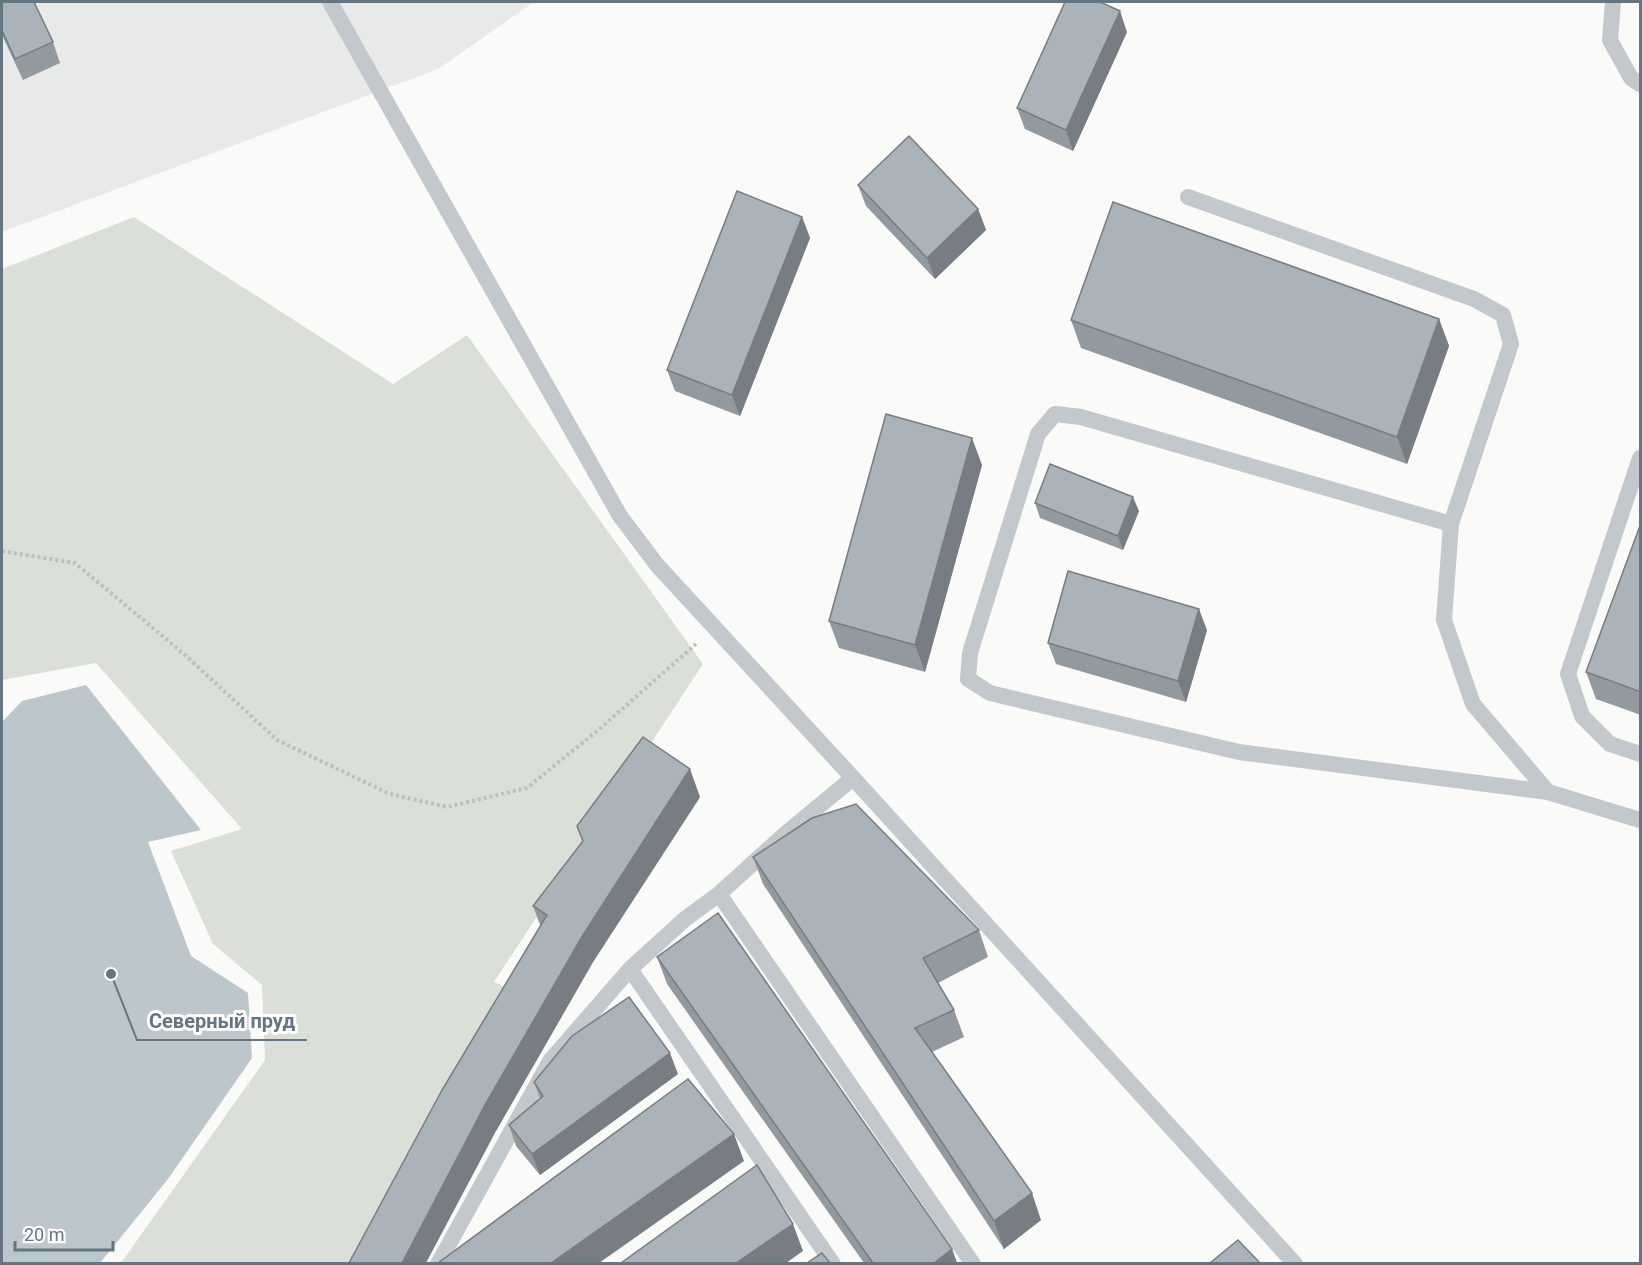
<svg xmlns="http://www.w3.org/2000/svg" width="1642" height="1265" viewBox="0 0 1642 1265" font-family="Roboto,sans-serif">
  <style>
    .built { fill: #e8e9e9 }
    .green { fill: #dadfd7 }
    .water { fill: #bbc7cb }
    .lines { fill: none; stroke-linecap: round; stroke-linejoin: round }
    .path { stroke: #bbbfc2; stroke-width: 4; stroke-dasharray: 3 3; stroke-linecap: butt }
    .service { stroke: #c3c8cc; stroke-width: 16 }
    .wall { fill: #929a9f }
    .shaded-wall { fill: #777d82 }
    .building { fill: #aab3b9; stroke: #777d82; stroke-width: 1.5 }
    .leader { fill: none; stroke: #657683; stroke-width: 2 }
    .callout-dot { fill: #657683; stroke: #fff; stroke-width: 2 }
    .callout-label { font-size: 20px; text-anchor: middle; font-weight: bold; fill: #657683; stroke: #fff; stroke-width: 6; stroke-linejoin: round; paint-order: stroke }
  </style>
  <rect width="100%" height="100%" fill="#fafaf8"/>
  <!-- built -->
  <path class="built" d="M2,2H534L438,69L2,232Z"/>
  <!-- green -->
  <path class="green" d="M134,217L393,384L467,335L703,664L494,982L508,988L364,1264L121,1263L265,1060L262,985L213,944L171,851L242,829L96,663L2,680V269Z"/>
  <!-- water -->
  <path class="water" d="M86,685L201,830L148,842L191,956L248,993L252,1058L168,1179L100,1263H2V722L22,701Z"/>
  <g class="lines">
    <!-- path -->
    <path class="path" d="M2,551L75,563L184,654L277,740L390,794L447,807L527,788L597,731L696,644"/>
    <!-- service -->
    <path class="service" d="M330,2L620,516L657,565L853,778L1295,1264
      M1613,2L1610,40L1631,78L1640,84
      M1188,197L1474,299L1503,315L1511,344L1451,524
      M1640,458L1568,674L1582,716L1610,744L1640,754
      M1548,792L1473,704L1444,620L1451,524L1081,417L1055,414L1038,434L970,653L968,679L990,693L1239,752L1548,792L1640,820
      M719,894L973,1264
      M630,969L833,1264
      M438,1264L550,1061L630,969L685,919L719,894L784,835L853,778"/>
  </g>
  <!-- wall -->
  <path class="wall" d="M2,2L53,42L60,63L23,80L2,35Z
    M1127,32L1073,151L1025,129L1017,108Z
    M858,185L978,209L986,230L935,279L866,206Z
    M802,217L810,238L740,416L675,391L667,370Z
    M1439,319L1449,346L1407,464L1081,348L1071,320Z
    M982,465L925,672L839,648L829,621Z
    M1035,503L1139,511L1123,550L1040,518Z
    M1641,523V715L1596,699L1586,672Z
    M1207,630L1186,702L1056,664L1048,643Z
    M700,797L593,962L496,1131L540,925L533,906Z
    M753,857L979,930L988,957L938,983L954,1010L964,1037L932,1052L1041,1220L1004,1249L763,884Z
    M657,957L952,1249L957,1263H864L667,984Z
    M678,1074L540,1175L516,1146L509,1125L540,1099L534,1082Z"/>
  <!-- shaded-wall -->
  <path class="shaded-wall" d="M1120,11L1127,32L1073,151L1066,130Z
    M978,209L986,230L935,279L927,258Z
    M802,217L810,238L740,416L732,395Z
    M1439,319L1449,346L1407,464L1397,437Z
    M972,438L982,465L925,672L915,645Z
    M1133,497L1139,511L1123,550L1118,536Z
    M1199,609L1207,630L1186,702L1178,681Z
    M690,769L700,797L593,962L496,1131L426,1263H402L486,1103L583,935Z
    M670,1053L678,1074L540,1175L532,1154Z
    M734,1134L744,1161L599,1263H551Z
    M1032,1193L1041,1220L1004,1249L994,1221Z
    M793,1224L803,1251L786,1263H736Z
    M952,1249L957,1263H934Z"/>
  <!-- building -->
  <path class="building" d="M2,2H34L53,42L15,59L2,30Z
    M1065,2H1100L1120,11L1066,130L1017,108Z
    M909,136L978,209L927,258L858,185Z
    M737,191L802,217L732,395L667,370Z
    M1113,202L1439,319L1397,437L1071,320Z
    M886,414L972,438L915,645L829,621Z
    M1050,464L1133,497L1118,536L1035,503Z
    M1641,523V692L1586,672Z
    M1068,571L1199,609L1178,681L1048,643Z
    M643,737L690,769L583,935L486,1103L402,1263H349L442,1090L547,915L533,906L583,841L577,826Z
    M856,804L979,930L923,958L954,1010L915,1028L1032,1193L994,1221L753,857L812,818Z
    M718,913L952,1249L934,1263H873L657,957Z
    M629,997L670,1053L532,1154L509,1125L543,1096L534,1082L572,1036Z
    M688,1079L734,1134L551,1263H438Z
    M757,1165L793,1224L736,1263H621Z
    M1238,1240L1260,1263H1210Z
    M822,1253L830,1263H807Z"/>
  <!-- callouts -->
  <path class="leader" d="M111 974L137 1040H307"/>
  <circle class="callout-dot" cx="111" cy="974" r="6"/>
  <g class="callout-label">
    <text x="222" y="1028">Северный пруд</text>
  </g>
  <!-- border -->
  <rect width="1642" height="1265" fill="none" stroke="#657683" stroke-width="6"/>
  <!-- scale -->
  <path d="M15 1241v9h98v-9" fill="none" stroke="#657683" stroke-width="3"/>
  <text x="24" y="1241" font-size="18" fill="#657683" stroke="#ffffff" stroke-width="4.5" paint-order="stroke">20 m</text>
</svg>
